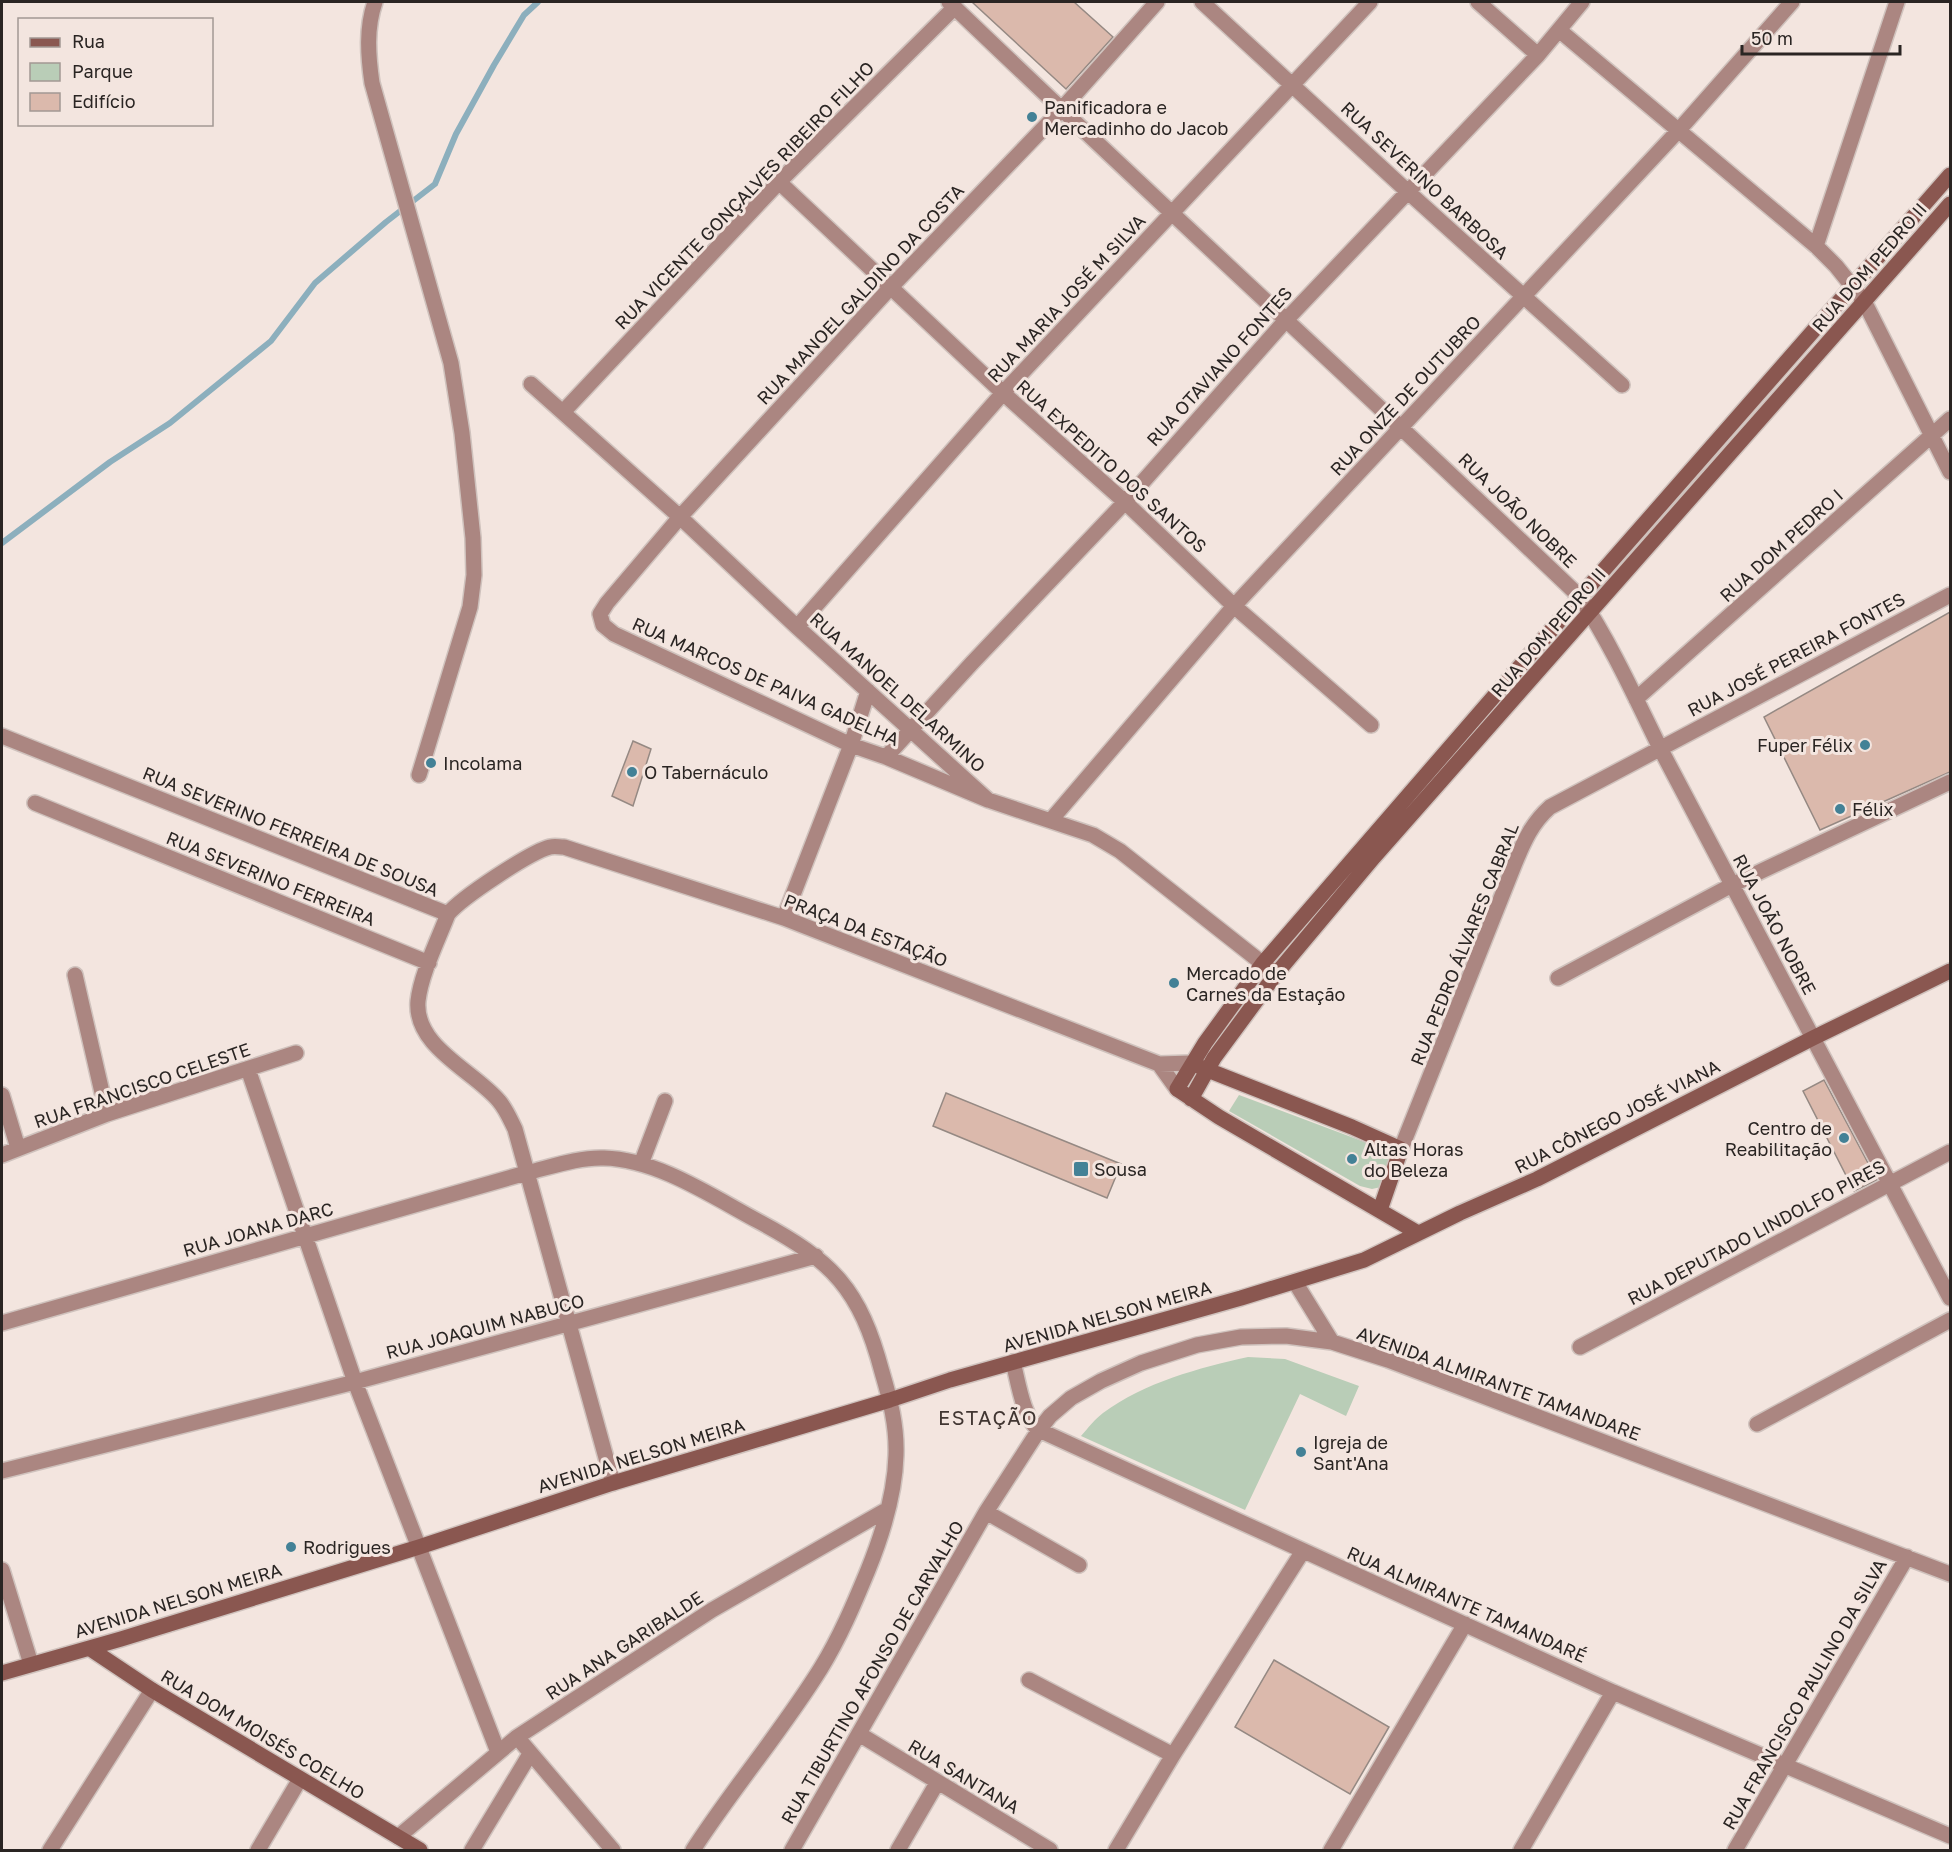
<svg xmlns="http://www.w3.org/2000/svg" width="1952" height="1852" viewBox="0 0 1952 1852" font-family="'Golos Text',sans-serif">
  <style>
    .green { fill: #b9cdb7 }
    .lines { fill: none; stroke-linecap: round; stroke-linejoin: round }
    .stream { stroke: #8cafbd; stroke-width: 6 }
    .building { fill: #dbb9ac; stroke: #958983; stroke-width: 1.5 }
    .street-casing { stroke: #cfc2bd; stroke-width: 18 }
    .secondary-casing { stroke: #cfc2bd; stroke-width: 18 }
    .street { stroke: #ab8681; stroke-width: 15 }
    .secondary { stroke: #8a5750; stroke-width: 15 }
    .poi-dot { fill: #438196; stroke: #f3e5df; stroke-width: 2 }
    .labels { text-anchor: middle; dominant-baseline: central; stroke-width: 6; stroke-linejoin: round; paint-order: stroke }
    .poi-label { font-size: 18px; fill: #2a2523; stroke: #f3e5df; text-anchor: start }
    .street-label { font-size: 18px; fill: #2a2523; stroke: #f3e5df }
    .neighbourhood-label { font-size: 20px; letter-spacing: 1.5px; fill: #413632; stroke: #f3e5df }
  </style>
  <rect width="100%" height="100%" fill="#f3e5df"/>
  <!-- green -->
  <path class="green" d="M1239,1095L1378,1147L1388,1154L1391,1160L1381,1187L1372,1189L1360,1186L1229,1111Z
    M1248,1357L1285,1359L1359,1386L1346,1416L1300,1394L1245,1510L1081,1436C1088,1428 1095,1419 1103,1413C1145,1382 1199,1368 1248,1357Z"/>
  <g class="lines">
    <!-- stream -->
    <path class="stream" d="M2,543L110,462L170,423L271,341L315,283L386,222L435,184L456,134L494,65L524,15L538,2"/>
  </g>
  <!-- building -->
  <path class="building" d="M972,2H1074L1113,37L1066,89Z
    M1950,612V772L1820,830L1764,717Z
    M633,741L651,749L633,806L612,796Z
    M1824,1080L1877,1180L1854,1191L1803,1091Z
    M946,1093L1121,1164L1107,1198L933,1126Z
    M1274,1660L1389,1727L1350,1794L1235,1727Z"/>
  <g class="lines">
    <defs>
      <path id="street" d="M375,2C366,28 368,55 372,83L451,363L462,433L473,538L474,575L470,607L419,775
        M949,2C1157,202 1371,397 1580,597C1611,644 1635,697 1660,748L1950,1298
        M1202,2L1407,191L1622,385
        M1478,2L1538,55
        M1559,30L1816,246L1836,266L1864,301L1950,472
        M779,182L1003,393L1125,502L1234,606L1371,725
        M1816,246L1897,2
        M531,384L680,517L797,627L988,800L1093,835L1120,851L1276,974
        M563,412L779,182L955,7
        M797,627L1003,393L1370,2
        M1636,699L1950,419
        M2,736L448,914C461,898 530,852 550,847C555,846 559,847 564,847L784,918L1159,1064L1191,1063
        M886,757L972,663L1125,502L1286,320L1538,55L1582,2
        M988,800L886,757L851,745L614,634L603,625L600,614L607,603L680,517L890,288L1061,110L1157,2
        M35,803L429,963
        M1051,820L1234,606L1678,131L1792,2
        M448,914C438,940 421,974 418,1001C414,1047 474,1071 499,1101C506,1109 510,1119 515,1129L613,1483
        M784,918L851,745L868,691
        M75,975L107,1114
        M1558,978L1732,885L1950,782
        M1159,1064L1177,1089
        M248,1069L355,1382L498,1752
        M2,1095L18,1148
        M1401,1149L1515,863C1524,841 1532,823 1550,807L1950,595
        M2,1155L107,1114L296,1053
        M641,1164L665,1101
        M1295,1282L1332,1342
        M2,1323L526,1173C551,1167 578,1157 604,1158C657,1159 713,1197 758,1221C833,1261 860,1289 882,1372C890,1399 897,1426 896,1455C895,1494 883,1533 868,1570C854,1604 840,1637 821,1668C782,1731 733,1788 693,1850
        M1580,1347L1950,1152
        M1013,1362C1018,1381 1023,1418 1039,1430L1613,1692L1950,1836
        M1757,1424L1950,1320
        M2,1471L355,1382L816,1256
        M986,1512L1079,1565
        M2,1570L31,1664
        M1029,1680L1173,1755
        M859,1734L1050,1850
        M517,1737L613,1850
        M398,1837L517,1737L712,1610L888,1509
        M50,1850L152,1690
        M258,1850L300,1779
        M472,1850L530,1754
        M792,1850L986,1512L1039,1430L1050,1416L1071,1398L1101,1381L1141,1363L1197,1345L1241,1337L1286,1336L1332,1342L1388,1360L1462,1388L1950,1574
        M898,1850L937,1783
        M1116,1850L1173,1755L1303,1551
        M1331,1850L1465,1624
        M1521,1850L1613,1692
        M1735,1850L1907,1557"/>
      <path id="secondary" d="M1200,1067L1352,1127L1401,1149L1380,1210
        M1191,1099L1214,1058L1276,974L1374,857L1950,204
        M1418,1233L1219,1117L1177,1089L1205,1043L1263,963L1580,597L1950,175
        M89,1648L152,1690L420,1850
        M2,1673L121,1639L419,1547L613,1483L890,1400L950,1380L1241,1298L1364,1260L1460,1213L1537,1179L1813,1038L1950,971"/>
    </defs>
    <!-- street casing -->
    <use href="#street" class="street-casing"/>
    <!-- secondary casing -->
    <use href="#secondary" class="secondary-casing"/>
    <!-- street -->
    <use href="#street" class="street"/>
    <!-- secondary -->
    <use href="#secondary" class="secondary"/>
  </g>
  <!-- markers -->
  <g class="poi-dot">
    <circle cx="1032" cy="117" r="6"/>
    <circle cx="1865" cy="745" r="6"/>
    <circle cx="431" cy="763" r="6"/>
    <circle cx="632" cy="772" r="6"/>
    <circle cx="1840" cy="809" r="6"/>
    <circle cx="1174" cy="983" r="6"/>
    <circle cx="1844" cy="1138" r="6"/>
    <circle cx="1352" cy="1159" r="6"/>
    <rect x="1073" y="1161" width="16" height="16" rx="3"/>
    <circle cx="1301" cy="1452" r="6"/>
    <circle cx="291" cy="1547" r="6"/>
  </g>
  <g class="labels">
    <!-- poi labels -->
    <g class="poi-label">
      <text x="1044" y="107">Panificadora e<tspan x="1044" dy="21">Mercadinho do Jacob</tspan></text>
      <text x="1853" y="745" text-anchor="end">Fuper Félix</text>
      <text x="443" y="763">Incolama</text>
      <text x="644" y="772">O Tabernáculo</text>
      <text x="1852" y="809">Félix</text>
      <text x="1186" y="973">Mercado de<tspan x="1186" dy="21">Carnes da Estação</tspan></text>
      <text x="1832" y="1128" text-anchor="end">Centro de<tspan x="1832" dy="21">Reabilitação</tspan></text>
      <text x="1364" y="1149">Altas Horas<tspan x="1364" dy="21">do Beleza</tspan></text>
      <text x="1094" y="1169">Sousa</text>
      <text x="1313" y="1442">Igreja de<tspan x="1313" dy="21">Sant'Ana</tspan></text>
      <text x="303" y="1547">Rodrigues</text>
    </g>
    <!-- street labels -->
    <g class="street-label">
      <text transform="translate(1425 180) rotate(43)">RUA SEVERINO BARBOSA</text>
      <text transform="translate(744 195) rotate(-46)">RUA VICENTE GONÇALVES RIBEIRO FILHO</text>
      <text transform="translate(1869 267) rotate(-49)">RUA DOM PEDRO II</text>
      <text transform="translate(860 294) rotate(-47)">RUA MANOEL GALDINO DA COSTA</text>
      <text transform="translate(1066 298) rotate(-47)">RUA MARIA JOSÉ M SILVA</text>
      <text transform="translate(1219 366) rotate(-48)">RUA OTAVIANO FONTES</text>
      <text transform="translate(1405 395) rotate(-47)">RUA ONZE DE OUTUBRO</text>
      <text transform="translate(1112 466) rotate(42)">RUA EXPEDITO DOS SANTOS</text>
      <text transform="translate(1518 510) rotate(44)">RUA JOÃO NOBRE</text>
      <text transform="translate(1781 545) rotate(-42)">RUA DOM PEDRO I</text>
      <text transform="translate(1548 632) rotate(-49)">RUA DOM PEDRO II</text>
      <text transform="translate(1796 654) rotate(-28)">RUA JOSÉ PEREIRA FONTES</text>
      <text transform="translate(766 681) rotate(24)">RUA MARCOS DE PAIVA GADELHA</text>
      <text transform="translate(898 692) rotate(42)">RUA MANOEL DELARMINO</text>
      <text transform="translate(291 831) rotate(22)">RUA SEVERINO FERREIRA DE SOUSA</text>
      <text transform="translate(271 878) rotate(22)">RUA SEVERINO FERREIRA</text>
      <text transform="translate(1775 924) rotate(62)">RUA JOÃO NOBRE</text>
      <text transform="translate(866 930) rotate(21)">PRAÇA DA ESTAÇÃO</text>
      <text transform="translate(1464 944) rotate(-68)">RUA PEDRO ÁLVARES CABRAL</text>
      <text transform="translate(142 1085) rotate(-19)">RUA FRANCISCO CELESTE</text>
      <text transform="translate(1617 1116) rotate(-27)">RUA CÔNEGO JOSÉ VIANA</text>
      <text transform="translate(258 1229) rotate(-16)">RUA JOANA DARC</text>
      <text transform="translate(1756 1232) rotate(-28)">RUA DEPUTADO LINDOLFO PIRES</text>
      <text transform="translate(1107 1316) rotate(-16)">AVENIDA NELSON MEIRA</text>
      <text transform="translate(485 1326) rotate(-15)">RUA JOAQUIM NABUCO</text>
      <text transform="translate(1499 1383) rotate(20)">AVENIDA ALMIRANTE TAMANDARE</text>
      <text transform="translate(641 1455) rotate(-17)">AVENIDA NELSON MEIRA</text>
      <text transform="translate(178 1600) rotate(-17)">AVENIDA NELSON MEIRA</text>
      <text transform="translate(1467 1604) rotate(24)">RUA ALMIRANTE TAMANDARÉ</text>
      <text transform="translate(624 1645) rotate(-33)">RUA ANA GARIBALDE</text>
      <text transform="translate(872 1672) rotate(-60)">RUA TIBURTINO AFONSO DE CARVALHO</text>
      <text transform="translate(1804 1694) rotate(-60)">RUA FRANCISCO PAULINO DA SILVA</text>
      <text transform="translate(263 1734) rotate(31)">RUA DOM MOISÉS COELHO</text>
      <text transform="translate(964 1776) rotate(31)">RUA SANTANA</text>
    </g>
    <!-- neighbourhood labels -->
    <g class="neighbourhood-label">
      <text x="988" y="1417">ESTAÇÃO</text>
    </g>
  </g>
  <!-- border -->
  <rect width="1952" height="1852" fill="none" stroke="#2a2523" stroke-width="6"/>
  <!-- legend -->
  <rect x="18" y="18" width="195" height="108" fill="#f3e5df" stroke="#a39894" stroke-width="1.5"/>
  <rect x="30" y="38" width="30" height="9" fill="#8a5750" stroke="#a39894" stroke-width="1.5"/>
  <text x="72" y="48" font-size="18" fill="#2a2523">Rua</text>
  <rect x="30" y="63" width="30" height="18" fill="#b9cdb7" stroke="#a39894" stroke-width="1.5"/>
  <text x="72" y="78" font-size="18" fill="#2a2523">Parque</text>
  <rect x="30" y="93" width="30" height="18" fill="#dbb9ac" stroke="#a39894" stroke-width="1.5"/>
  <text x="72" y="108" font-size="18" fill="#2a2523">Edifício</text>
  <!-- scale -->
  <path d="M1742 45v9h158v-9" fill="none" stroke="#2a2523" stroke-width="3"/>
  <text x="1751" y="45" font-size="18" fill="#2a2523" stroke="#f3e5df" stroke-width="4.5" paint-order="stroke">50 m</text>
</svg>
